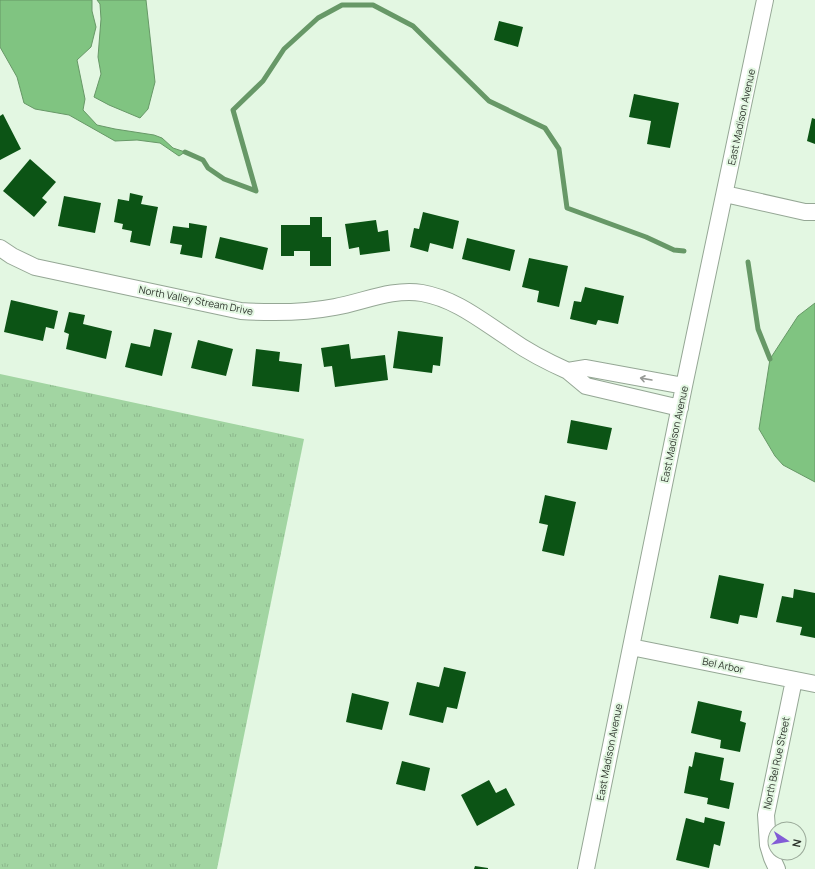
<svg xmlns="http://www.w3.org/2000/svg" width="815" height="869" viewBox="0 0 815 869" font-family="Manrope,sans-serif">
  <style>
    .grass { fill: url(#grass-tufts) }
    .water { fill: #80c481; stroke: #679867 }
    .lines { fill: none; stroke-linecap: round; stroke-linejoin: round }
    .stream { stroke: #679867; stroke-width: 5 }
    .building { fill: #0c5415 }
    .minor-casing { stroke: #95a795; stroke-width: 18 }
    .minor { stroke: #fff; stroke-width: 16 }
    .oneway { stroke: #969995 }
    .labels { text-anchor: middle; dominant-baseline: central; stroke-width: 4; stroke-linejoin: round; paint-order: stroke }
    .street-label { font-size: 10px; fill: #2c332b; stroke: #e3f7e2 }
  </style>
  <defs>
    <pattern id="grass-tufts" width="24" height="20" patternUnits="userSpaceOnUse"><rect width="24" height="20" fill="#a2d5a2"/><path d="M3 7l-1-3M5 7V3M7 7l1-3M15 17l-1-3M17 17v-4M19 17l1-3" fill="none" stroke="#8cb78c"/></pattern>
  </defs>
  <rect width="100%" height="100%" fill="#e3f7e2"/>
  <!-- grass -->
  <path class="grass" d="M0,374L304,439L217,869H0Z"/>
  <!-- water -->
  <path class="water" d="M0,0H92V11L96,27L91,47L77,60L85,99L83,110L97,125L115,129L154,135L162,138L173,148L185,152L179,156L160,143L137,140L115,141L69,115L35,109L24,103L17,77L0,47Z
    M97,0H146L155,82L148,109L140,118L109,105L94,97L101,74L98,57L101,19L100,4Z
    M815,303V482L783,465L775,456L759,429L770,359L798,316Z"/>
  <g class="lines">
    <!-- stream -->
    <path class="stream" d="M185,152L203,160L208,168L224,179L256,191L233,110L263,81L284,49L318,18L342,5H373L413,26L489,101L545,128L559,149L567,208L646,237L674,250L684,251
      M748,262L758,329L770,359"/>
  </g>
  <!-- building -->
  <path class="building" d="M499,21L523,27L518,47L494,40Z
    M634,94L679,103L670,148L647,144L651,121L629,117Z
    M3,114L21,149L0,160V116Z
    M812,118L815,119V144L807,141Z
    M30,159L56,182L42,198L47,202L34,217L3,191Z
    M130,193L143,196L141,204L158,207L150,246L130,242L132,231L122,229L123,224L114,222L118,199L129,201Z
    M64,196L101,203L95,233L58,226Z
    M423,212L459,221L453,249L430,243L428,252L410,247L414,228L419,229Z
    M310,217H322V237H331V266H310V251H294V256H281V225H310Z
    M376,220L378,232L388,230L390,251L360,255L359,247L349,249L345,224Z
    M189,223L207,226L202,258L180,254L182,245L170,243L173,226L189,228Z
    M220,237L268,248L263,270L215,258Z
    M467,238L515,250L510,271L462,259Z
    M529,258L568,266L559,307L537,302L539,291L522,287Z
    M585,287L624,296L618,324L598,320L596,325L570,319L574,301L581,302Z
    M11,300L58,311L54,329L46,327L43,341L4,332Z
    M69,312L85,315L83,324L112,331L106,359L66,349L69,334L64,332Z
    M154,329L172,333L162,376L125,367L131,343L150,347Z
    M398,331L443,337L440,366L433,365L432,373L393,368Z
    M198,340L233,349L226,376L191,368Z
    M349,344L351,359L385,355L388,380L335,387L332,366L324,367L321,348Z
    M256,349L280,352L279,361L302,364L299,392L252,386Z
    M571,420L612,428L607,450L567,443Z
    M545,495L576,502L564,556L542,551L548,525L539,523Z
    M719,575L764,584L757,618L740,615L738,624L710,618Z
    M794,589L815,593V638L800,635L802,627L776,622L782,596L793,598Z
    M444,667L466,672L457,709L447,707L443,723L409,715L417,682L439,687Z
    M352,693L389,702L382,730L346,722Z
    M698,701L742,711L740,721L746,723L740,752L720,748L721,740L691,733Z
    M695,752L724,758L720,780L734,783L729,809L707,804L708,798L684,793L689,766L692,767Z
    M402,761L430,768L425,791L396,784Z
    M489,780L496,793L506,788L515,805L477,826L461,795Z
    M705,817L725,822L720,846L714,844L709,868L676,860L686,818L704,823Z
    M475,866L488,868V869H474Z"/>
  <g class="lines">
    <defs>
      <path id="minor" d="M725,194L805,212H815
        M0,248L12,256L35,267L241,311C273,313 304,313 335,307C363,302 393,288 422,293C456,299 482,321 510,339C528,352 548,362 568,371
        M680,408L586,386L568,371L586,368L684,386
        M631,647L815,684
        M586,869L684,386L765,0
        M777,869L772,858L768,845L766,815L794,680"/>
    </defs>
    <!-- minor casing -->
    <use href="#minor" class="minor-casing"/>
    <!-- minor -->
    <use href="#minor" class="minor"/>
  </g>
  <!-- one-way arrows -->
  <defs><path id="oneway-shaft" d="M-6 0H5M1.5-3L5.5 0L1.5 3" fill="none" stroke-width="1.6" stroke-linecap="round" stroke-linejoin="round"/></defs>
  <use class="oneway" href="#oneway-shaft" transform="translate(646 379) rotate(-170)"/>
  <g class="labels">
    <!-- street labels -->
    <g class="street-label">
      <text transform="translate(741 117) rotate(-78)">East Madison Avenue</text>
      <text transform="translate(196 300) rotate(11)">North Valley Stream Drive</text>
      <text transform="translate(674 434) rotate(-78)">East Madison Avenue</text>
      <text transform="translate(723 665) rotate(12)">Bel Arbor</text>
      <text transform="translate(609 752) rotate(-79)">East Madison Avenue</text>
      <text transform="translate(776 763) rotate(-78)">North Bel Rue Street</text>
    </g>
  </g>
  <!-- north arrow -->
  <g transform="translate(787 841) rotate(102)"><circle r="19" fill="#e3f7e2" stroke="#9aa999"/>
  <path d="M0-3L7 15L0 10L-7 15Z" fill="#825cd6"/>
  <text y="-6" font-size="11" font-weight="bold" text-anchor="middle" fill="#2c332b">N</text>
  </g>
</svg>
